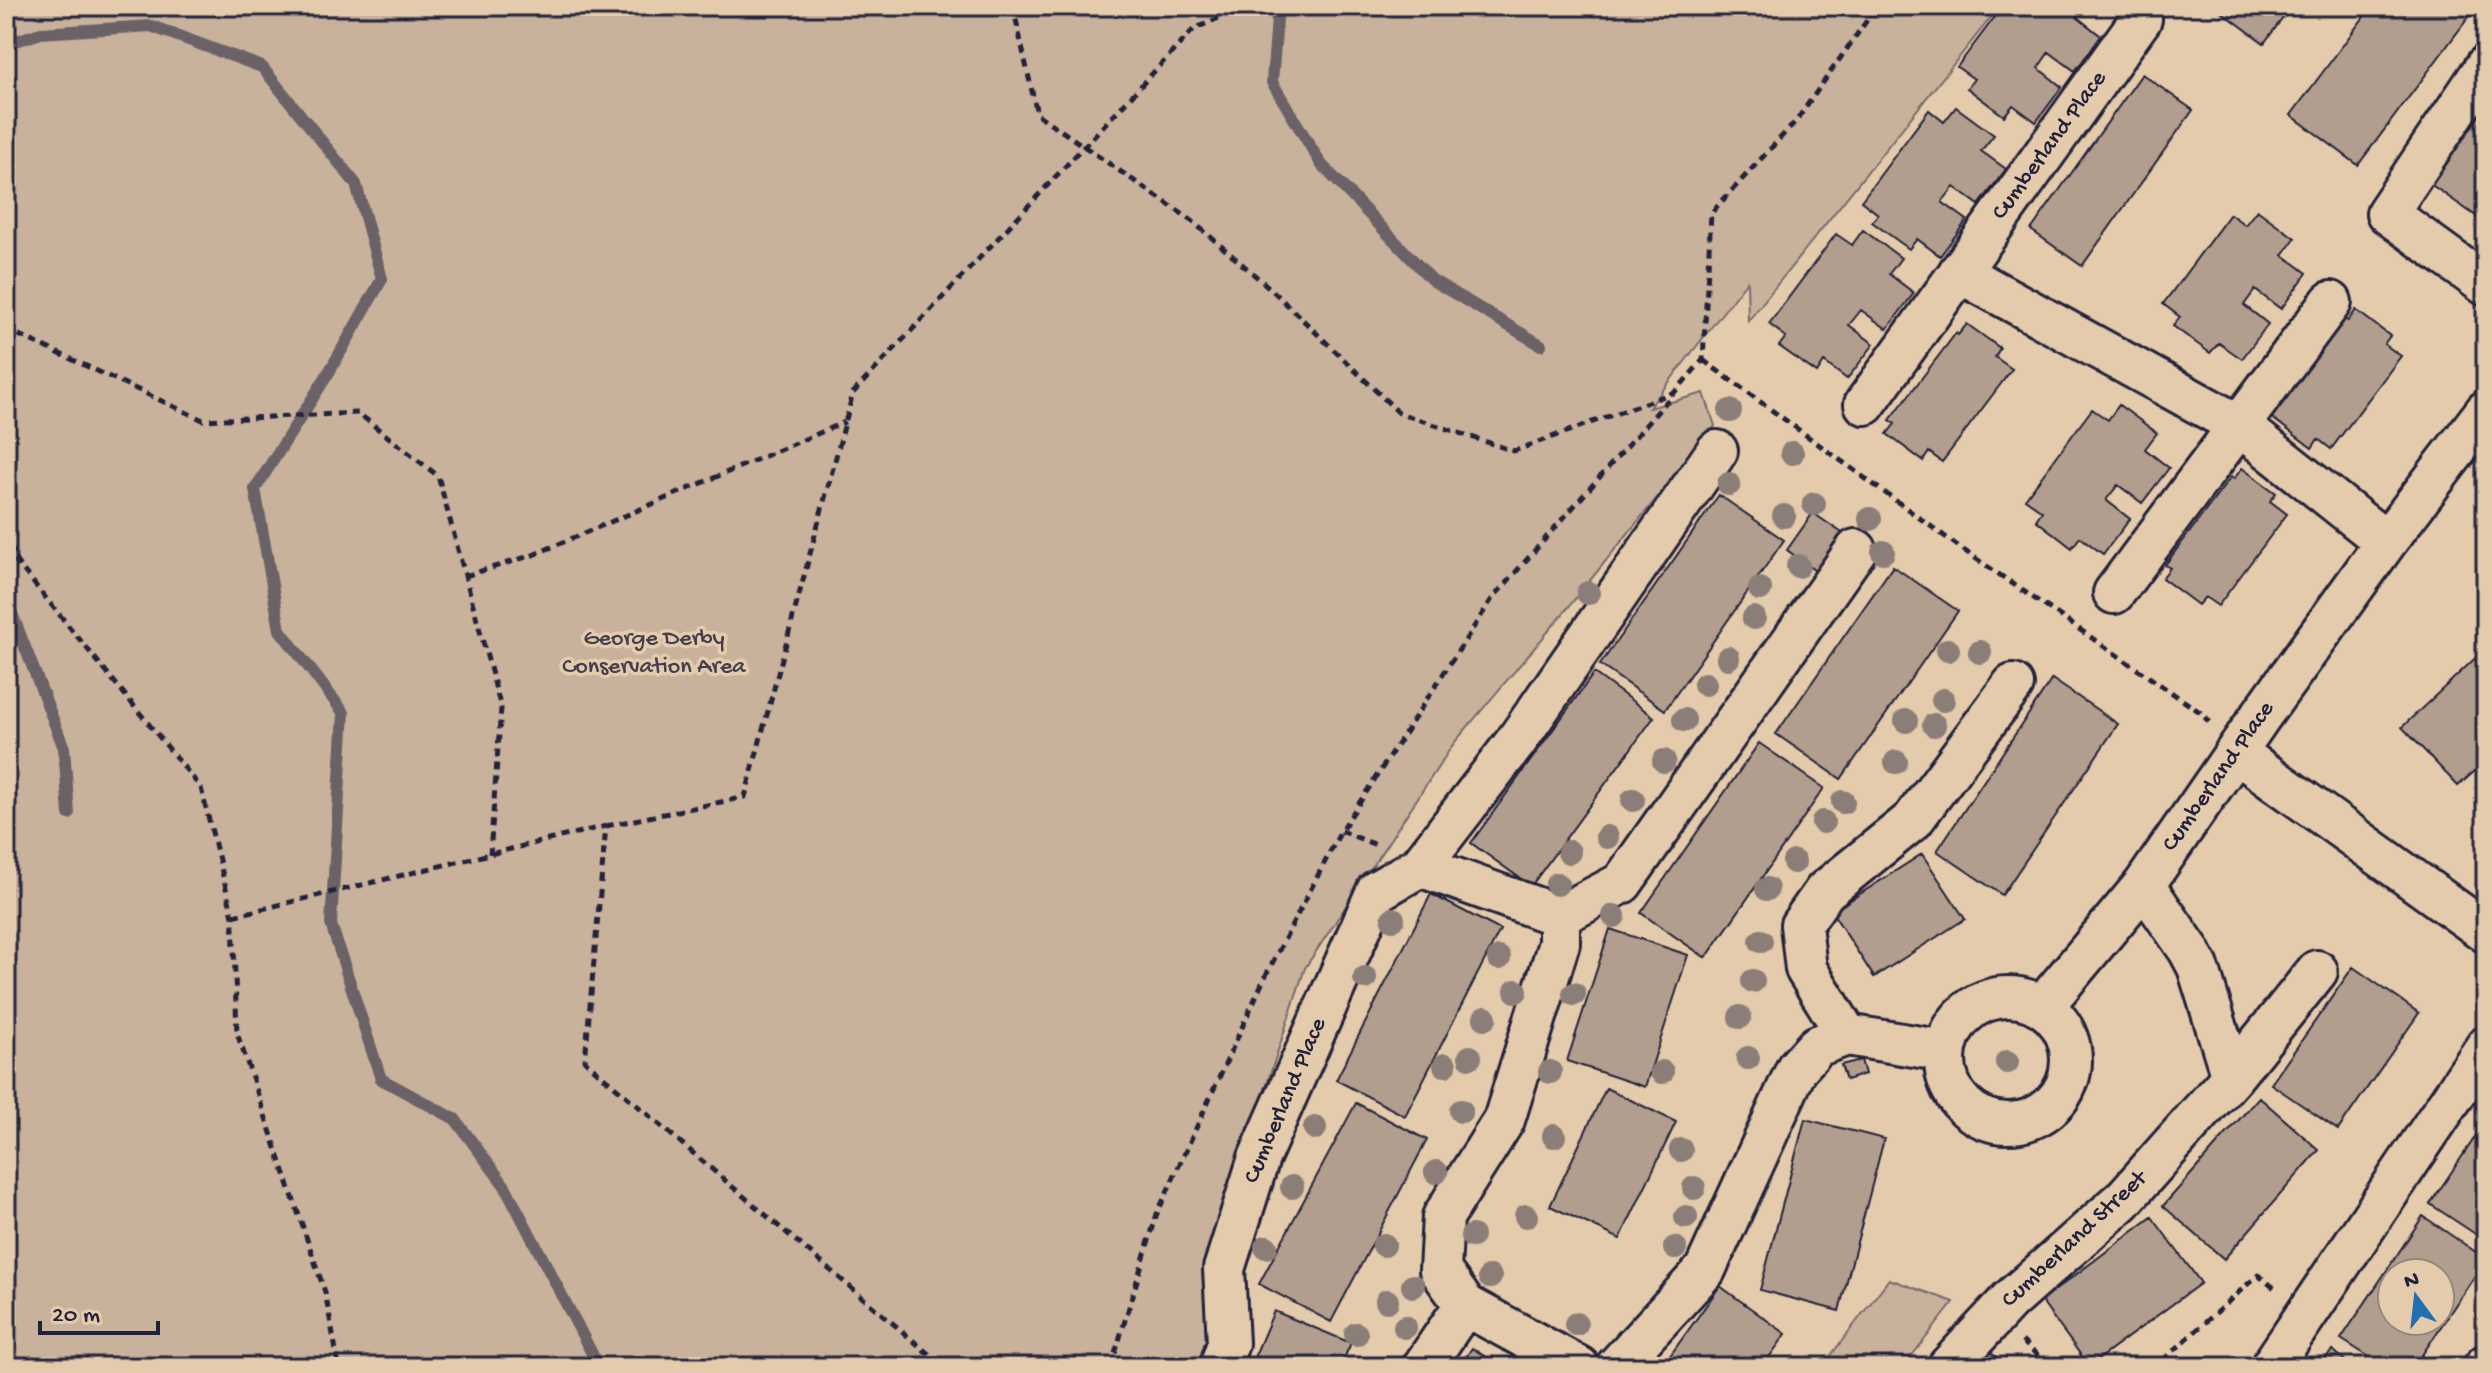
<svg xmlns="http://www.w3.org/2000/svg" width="2492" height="1373" viewBox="0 0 2492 1373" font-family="'Gochi Hand',sans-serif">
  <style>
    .green { fill: #c8b29c; stroke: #756a6c; stroke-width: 2 }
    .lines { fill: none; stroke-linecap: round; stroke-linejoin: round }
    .stream { stroke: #6b6266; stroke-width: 12 }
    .building { fill: #b19e8e; stroke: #22223b; stroke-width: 2; fill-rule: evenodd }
    .minor-casing { stroke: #22223b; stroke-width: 46 }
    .path { stroke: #22223b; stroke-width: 5; stroke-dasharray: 8 6; stroke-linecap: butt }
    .minor { stroke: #e4cbac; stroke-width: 40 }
    .tree { fill: #8b7e78 }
    .labels { text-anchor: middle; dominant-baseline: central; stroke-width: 7; stroke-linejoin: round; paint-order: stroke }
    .street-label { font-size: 24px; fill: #22223b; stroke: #e4cbac }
    .park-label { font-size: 24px; fill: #433f4e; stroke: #e4cbac }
  </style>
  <rect width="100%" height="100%" fill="#e4cbac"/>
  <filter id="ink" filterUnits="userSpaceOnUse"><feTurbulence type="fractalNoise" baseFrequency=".0125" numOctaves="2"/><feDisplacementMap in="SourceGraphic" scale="16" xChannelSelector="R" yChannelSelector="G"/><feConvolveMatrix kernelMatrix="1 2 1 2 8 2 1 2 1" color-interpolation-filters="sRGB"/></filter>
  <g filter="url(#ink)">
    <!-- green -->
    <path class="green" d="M6,6H2000L1748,321L1747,281L1649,408L1704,393L1715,426L1562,615L1454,743L1305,968L1205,1273L1207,1337L1199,1367H6Z
      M1889,1279L1954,1302L1903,1367H1822Z"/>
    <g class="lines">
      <!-- stream -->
      <path class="stream" d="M1278,6L1272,82L1321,164L1432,280L1541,345
        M6,44L41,33L151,26L262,67L356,184L382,279L328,374L255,489L280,630L344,713L331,924L381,1079L455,1119L505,1186L599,1367
        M6,598L64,748L69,814"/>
    </g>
    <!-- building -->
    <path class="building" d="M2003,6H2086L2077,17L2101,36L2075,71L2049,52L2038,68L2062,87L2036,122L2013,105L2004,116L1967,88L1974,79L1957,67Z
      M2214,6H2292L2264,43Z
      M2372,6H2477L2358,165L2291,115Z
      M2142,74L2193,110L2082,266L2031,230Z
      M2486,97V223L2426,181Z
      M1956,107L1994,135L1981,151L2006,169L1979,205L1954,187L1942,202L1967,220L1940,256L1917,239L1909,249L1872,222L1878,214L1861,201L1929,110L1944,122Z
      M2257,210L2295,238L2283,255L2307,273L2281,309L2255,290L2244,305L2268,324L2242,359L2219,343L2210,353L2173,326L2180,317L2163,304L2230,214L2245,225Z
      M1863,230L1901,258L1889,274L1914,293L1887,329L1861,310L1849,325L1874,344L1847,379L1824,362L1817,373L1779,346L1786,337L1769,324L1836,234L1852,245Z
      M2356,310L2390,336L2384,344L2401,356L2331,449L2318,439L2312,448L2271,417L2345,319L2348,321Z
      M1967,324L2000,348L1995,357L2012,369L1942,462L1929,452L1923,461L1887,434L1895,424L1890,420L1956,333L1958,335Z
      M2119,405L2157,433L2145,449L2169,468L2142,503L2118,485L2106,500L2130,519L2103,554L2080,537L2072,548L2036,520L2042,511L2025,499L2092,409L2108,420Z
      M2242,468L2276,493L2270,501L2287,514L2218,606L2205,597L2198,605L2162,578L2170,568L2165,565L2231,477L2234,479Z
      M1719,495L1784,540L1665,710L1600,665Z
      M1813,513L1845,535L1818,573L1787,550Z
      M1893,566L1958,611L1841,779L1776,734Z
      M2486,648V761L2458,786L2402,727Z
      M1594,673L1654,717L1531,886L1471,843Z
      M2052,679L2118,724L2002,895L1937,851Z
      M1759,743L1824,788L1706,958L1641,913Z
      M1922,854L1965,919L1874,977L1832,912Z
      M1431,894L1500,930L1405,1116L1336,1080Z
      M1610,929L1688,955L1645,1087L1567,1061Z
      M2353,967L2419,1013L2338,1130L2271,1084Z
      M1861,1060L1865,1074L1846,1080L1841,1065Z
      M1606,1088L1676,1122L1620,1239L1550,1206Z
      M2259,1097L2319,1150L2224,1259L2163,1206Z
      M1356,1103L1427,1140L1331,1322L1259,1284Z
      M1805,1119L1884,1139L1839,1311L1760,1290Z
      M2486,1121V1241L2430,1204Z
      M2423,1216L2486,1259L2414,1367H2385L2341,1339ZM2392,1273H2440V1321H2392Z
      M2152,1217L2201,1283L2089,1366L2041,1301Z
      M1720,1286L1786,1334L1762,1367H1662Z
      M1274,1311L1351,1343L1340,1367H1250Z
      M1978,1342L2009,1367H1957Z
      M1472,1348L1501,1367H1459Z
      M2333,1350L2352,1367H2317Z"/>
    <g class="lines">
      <defs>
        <path id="minor" d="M2486,66L2387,213L2486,285
          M1959,272L2240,426L2386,542
          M1865,404L2141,19
          M2114,593L2331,302
          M2237,753L2486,932
          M1420,866L1559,916L1622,883L1856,550
          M2144,885L2189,950L2198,967L2232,1077
          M1559,916V943L1504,1120L1443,1217L1440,1270L1465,1305L1579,1367
          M1945 1060a63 63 0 1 1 126 0a63 63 0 1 1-126 0Z
          M2043,1006L2144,885L2260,717L2386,542L2486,411
          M1847,1035L1806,969L1801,925L1825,891L1913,820L2013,685
          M1220,1367L1228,1343L1224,1269L1259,1158L1377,891L1420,866L1515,743L1717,451
          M1423,1367L1465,1305
          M1616,1367L1705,1270L1797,1068L1817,1046L1847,1035L1945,1051
          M1948,1367L2009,1301L2122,1201L2232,1077L2317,971
          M2271,1367L2486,1047
          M2484,1367L2486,1365"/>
      </defs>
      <!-- minor casing -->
      <use href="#minor" class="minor-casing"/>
      <!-- path -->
      <path class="path" d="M1013,6L1037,114L1191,220L1272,290L1399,413L1514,451L1672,393
        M6,329L203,420L358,413L438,476L501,708L490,854
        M1703,360L1962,549L2200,712L2209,722
        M6,519L14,559L201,788L233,916L237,1033L325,1292L339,1367
        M465,576L533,555L845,422
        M606,826L745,797L853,393L1194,29L1246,6
        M1341,831L1376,845
        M233,916L606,826L585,1061L944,1367
        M2022,1341L2050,1367
        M1111,1367L1157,1214L1264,979L1341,831L1492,599L1703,360L1711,213L1796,121L1877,6
        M2151,1367L2160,1363L2258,1275L2277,1290"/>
      <!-- minor -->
      <use href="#minor" class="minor"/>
    </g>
    <!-- trees -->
    <g class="tree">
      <circle cx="1730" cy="411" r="12"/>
      <circle cx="1792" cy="453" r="12"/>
      <circle cx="1729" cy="484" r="12"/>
      <circle cx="1814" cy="504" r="12"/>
      <circle cx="1784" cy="516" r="12"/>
      <circle cx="1870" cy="519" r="12"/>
      <circle cx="1883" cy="552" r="12"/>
      <circle cx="1798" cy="566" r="12"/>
      <circle cx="1760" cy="589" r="12"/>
      <circle cx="1588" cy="593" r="12"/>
      <circle cx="1754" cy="618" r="12"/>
      <circle cx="1948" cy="650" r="12"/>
      <circle cx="1980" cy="652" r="12"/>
      <circle cx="1728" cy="658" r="12"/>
      <circle cx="1705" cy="684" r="12"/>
      <circle cx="1943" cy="700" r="12"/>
      <circle cx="1684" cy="720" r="12"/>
      <circle cx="1906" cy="721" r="12"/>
      <circle cx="1934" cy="725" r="12"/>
      <circle cx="1664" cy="761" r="12"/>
      <circle cx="1896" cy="762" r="12"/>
      <circle cx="1633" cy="800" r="12"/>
      <circle cx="1843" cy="802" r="12"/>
      <circle cx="1823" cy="822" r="12"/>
      <circle cx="1607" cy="837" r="12"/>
      <circle cx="1569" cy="852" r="12"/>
      <circle cx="1794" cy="862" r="12"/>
      <circle cx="1557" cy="884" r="12"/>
      <circle cx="1767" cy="889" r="12"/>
      <circle cx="1614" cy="916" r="12"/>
      <circle cx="1393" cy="919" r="12"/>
      <circle cx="1761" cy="941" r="12"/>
      <circle cx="1499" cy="958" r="12"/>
      <circle cx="1365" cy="978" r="12"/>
      <circle cx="1753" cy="981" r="12"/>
      <circle cx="1516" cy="991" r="12"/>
      <circle cx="1574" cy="994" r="12"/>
      <circle cx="1740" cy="1017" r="12"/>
      <circle cx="1485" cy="1018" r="12"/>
      <circle cx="1470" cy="1057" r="12"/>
      <circle cx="1748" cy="1058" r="12"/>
      <circle cx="2007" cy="1062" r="12"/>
      <circle cx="1445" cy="1065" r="12"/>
      <circle cx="1550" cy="1072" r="12"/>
      <circle cx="1662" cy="1072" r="12"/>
      <circle cx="1461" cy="1111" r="12"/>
      <circle cx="1315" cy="1128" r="12"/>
      <circle cx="1554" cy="1136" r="12"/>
      <circle cx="1681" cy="1150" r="12"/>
      <circle cx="1436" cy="1172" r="12"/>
      <circle cx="1292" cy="1187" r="12"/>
      <circle cx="1694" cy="1188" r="12"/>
      <circle cx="1526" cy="1216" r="12"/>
      <circle cx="1686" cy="1217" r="12"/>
      <circle cx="1472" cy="1236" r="12"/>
      <circle cx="1384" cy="1245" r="12"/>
      <circle cx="1266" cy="1247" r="12"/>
      <circle cx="1675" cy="1248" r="12"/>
      <circle cx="1490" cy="1277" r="12"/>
      <circle cx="1413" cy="1286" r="12"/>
      <circle cx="1387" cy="1301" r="12"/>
      <circle cx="1576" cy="1324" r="12"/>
      <circle cx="1405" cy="1327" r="12"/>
      <circle cx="1356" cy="1334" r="12"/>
    </g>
  </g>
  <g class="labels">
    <!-- street labels -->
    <g class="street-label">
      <text transform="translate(2050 146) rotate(-54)">Cumberland Place</text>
      <text transform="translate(2219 777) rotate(-55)">Cumberland Place</text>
      <text transform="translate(1286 1101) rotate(-67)">Cumberland Place</text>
      <text transform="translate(2075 1240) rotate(-43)">Cumberland Street</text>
    </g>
    <!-- park labels -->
    <g class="park-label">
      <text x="654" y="639">George Derby<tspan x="654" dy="28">Conservation Area</tspan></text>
    </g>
  </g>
  <!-- margin -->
  <rect width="2492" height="1373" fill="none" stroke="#e4cbac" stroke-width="32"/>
  <rect x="16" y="16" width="2460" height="1341" fill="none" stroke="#22223b" stroke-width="3" filter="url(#ink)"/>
  <!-- north arrow -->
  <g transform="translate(2416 1297) rotate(345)"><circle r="38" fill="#e4cbac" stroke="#96877f" stroke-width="2"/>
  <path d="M0-6L14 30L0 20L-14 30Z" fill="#1f6fb2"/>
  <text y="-12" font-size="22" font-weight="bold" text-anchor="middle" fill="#22223b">N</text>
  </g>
  <!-- scale -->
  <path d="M40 1321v12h118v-12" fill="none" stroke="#22223b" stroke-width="4"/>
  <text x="52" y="1321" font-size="24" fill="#22223b" stroke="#e4cbac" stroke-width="6" paint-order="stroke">20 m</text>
</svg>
